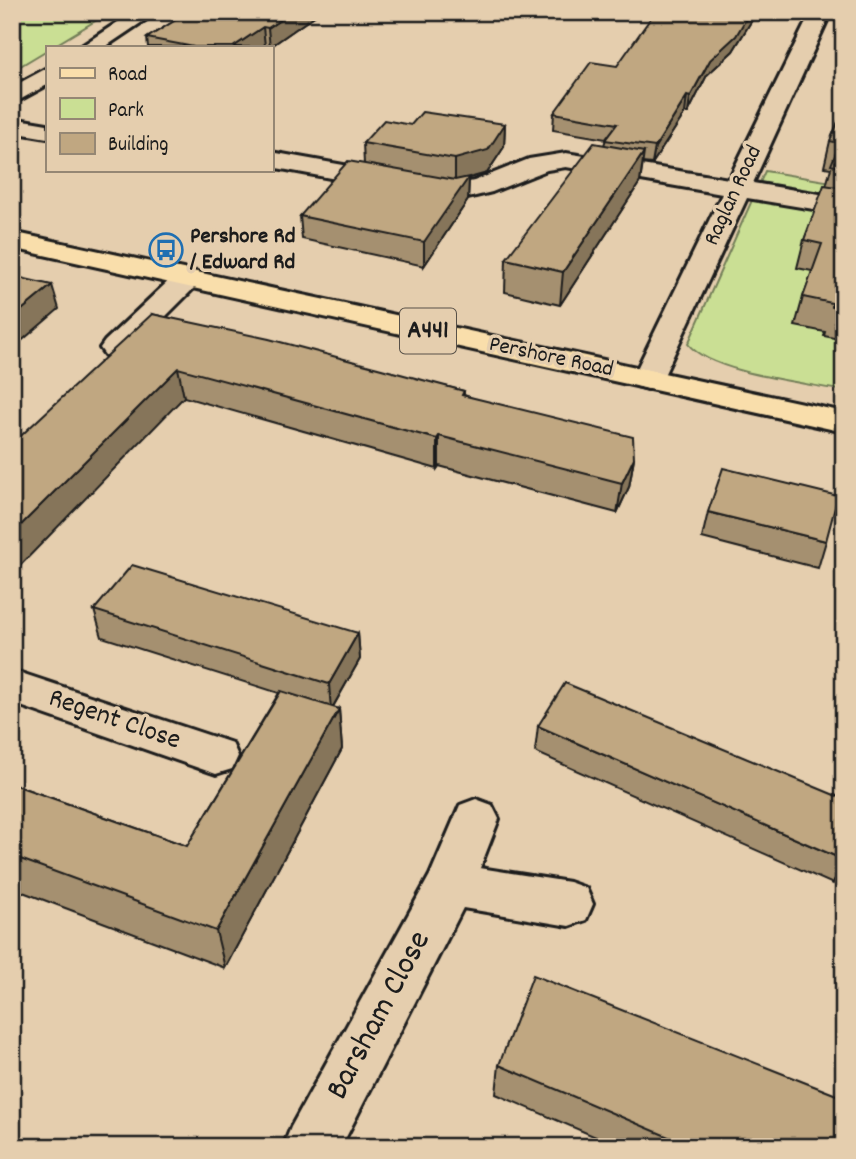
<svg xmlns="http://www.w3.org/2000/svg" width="856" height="1159" viewBox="0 0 856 1159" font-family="Dekko,sans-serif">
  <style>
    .green { fill: #cadf94; stroke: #737e58; stroke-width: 2 }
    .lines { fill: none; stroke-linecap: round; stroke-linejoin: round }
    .minor-casing { stroke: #1c1c1c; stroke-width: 6 }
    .major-casing { stroke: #1c1c1c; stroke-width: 6 }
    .minor { fill: #e5ceae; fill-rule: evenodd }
    .major { fill: #f9deab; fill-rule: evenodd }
    .wall { fill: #a5906f; stroke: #1c1c1c; stroke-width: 2 }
    .shaded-wall { fill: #86755a; stroke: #1c1c1c; stroke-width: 2 }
    .building { fill: #c0a781; stroke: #1c1c1c; stroke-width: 2 }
    .labels { text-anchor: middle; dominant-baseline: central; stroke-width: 7; stroke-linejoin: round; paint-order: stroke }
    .far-street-label { font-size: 23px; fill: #1c1c1c; stroke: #e5ceae }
    .far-poi-label { font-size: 23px; font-weight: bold; fill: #1c1c1c; stroke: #e5ceae; text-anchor: start }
    .shield { fill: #e5ceae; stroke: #585148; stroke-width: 2 }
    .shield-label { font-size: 26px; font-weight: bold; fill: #1c1c1c }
    .street-label { font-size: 28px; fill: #1c1c1c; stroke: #e5ceae }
    .near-street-label { font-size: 33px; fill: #1c1c1c; stroke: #e5ceae }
  </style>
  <rect width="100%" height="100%" fill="#e5ceae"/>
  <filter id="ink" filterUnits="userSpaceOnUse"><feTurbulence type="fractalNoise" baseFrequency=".0143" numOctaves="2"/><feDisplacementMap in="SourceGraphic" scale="14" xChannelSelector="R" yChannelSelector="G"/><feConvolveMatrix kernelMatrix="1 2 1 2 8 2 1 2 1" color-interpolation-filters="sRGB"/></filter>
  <g filter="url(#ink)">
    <!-- green -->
    <path class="green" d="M12,12H110L52,47H47V50L12,71Z
      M765,171L844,184V391C806,383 711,373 688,344Z"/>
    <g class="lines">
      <defs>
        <path id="minor" d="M133,12H157L105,47H80Z
          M811,12H831L753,183L844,198V214L747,198L659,386L648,389L637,386L632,379L722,194L566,167L547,170L492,192L455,201L271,167V152L455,185L474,181L529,159L566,153L729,179Z
          M47,68V85L12,104V87Z
          M12,118L47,124V138L12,132Z
          M187,270L197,273L201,279L197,285L127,355L116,357L105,355L100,348L105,341L177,273Z
          M12,670L232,743L238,756L232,769L216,774L12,703Z
          M476,799L492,805L499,819L480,868L569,882L586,888L593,904L586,920L569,926L463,908L341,1147H283L291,1127L430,875L460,805Z"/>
        <path id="major" d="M12,232L844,412V432L12,248Z"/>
      </defs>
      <!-- minor casing -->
      <use href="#minor" class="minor-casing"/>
      <!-- major casing -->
      <use href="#major" class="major-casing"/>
      <!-- minor -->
      <use href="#minor" class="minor"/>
      <!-- major -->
      <use href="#major" class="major"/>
    </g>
    <!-- wall -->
    <path class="wall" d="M182,12H320L270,47L265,46L264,47H148L147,38L182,16Z
      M752,20L733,51L707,75L688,113H685L652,164L643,163L640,182L560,305L505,292L506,259L604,145L606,139L553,130L554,113L617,66Z
      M844,108V340L824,336L825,332L795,326L803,297L812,271L797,268L804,240L826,186L831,168L824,167L830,141Z
      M505,124L504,147L487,173L469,178L468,200L424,266L302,239L300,216L364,164L363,143Z
      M152,314L464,391V395L634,458L629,487L617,513L439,466L437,469L184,397Z
      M708,512L826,541L818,568L702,538Z
      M94,610L358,633L360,659L333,707L339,709L342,749L225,968L12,888V784L187,846L279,693L102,637Z
      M538,726L844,860L833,884L535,752Z
      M499,1065L835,1147H619L496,1094Z"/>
    <!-- shaded-wall -->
    <path class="shaded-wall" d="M292,12H320L270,47L268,28Z
      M748,12H753L752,20L733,51L707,75L688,113L690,97L710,60Z
      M263,27L265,46L264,47H233Z
      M687,96L685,113L652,164L655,147Z
      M505,124L504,147L487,173L469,178L468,200L424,266V242L455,182V159Z
      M644,152L640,182L560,305L563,272Z
      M52,285L59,309L12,349V318Z
      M178,368L184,397L12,574V534Z
      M439,436V466L437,469V439Z
      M634,458L629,487L617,513L622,483Z
      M358,633L360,659L331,710L329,684Z
      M339,709L342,749L225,968L216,931Z"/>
    <!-- building -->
    <path class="building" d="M182,12H292L268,28L263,27L233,47H194L147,38L187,13Z
      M655,12H750L736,36L710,60L690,97L687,96L655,147L605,140L617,124L554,113L591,62L617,66Z
      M844,108V168L831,165L840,143L830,141Z
      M422,112L505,124L488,150L455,159L363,143L384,120L411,125Z
      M594,143L644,152L563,272L506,259Z
      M348,161L455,180L469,177L424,242L300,216Z
      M824,185L844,188V310L832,307V303L803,297L822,244L804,240Z
      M12,276L52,285L12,318Z
      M152,314L269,339L464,391L462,395L633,437L634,458L622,483L439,436L437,439L178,368L12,534V444Z
      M723,468L838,496L826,541L708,512Z
      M132,565L358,633L329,684L94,610Z
      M565,683L844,799V860L538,726Z
      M281,691L339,709L216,931L12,856V784L187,846Z
      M533,975L844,1098L835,1147H692L499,1065Z"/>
  </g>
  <!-- icons -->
  <defs>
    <symbol id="bus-ring" viewBox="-11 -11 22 22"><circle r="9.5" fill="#e5ceae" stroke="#1f6fb2" stroke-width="1.5"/><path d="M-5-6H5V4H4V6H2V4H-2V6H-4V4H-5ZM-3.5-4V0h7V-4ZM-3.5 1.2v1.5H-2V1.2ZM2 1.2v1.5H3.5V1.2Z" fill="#1f6fb2"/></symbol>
  </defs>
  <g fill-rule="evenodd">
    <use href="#bus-ring" x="147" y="231" width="38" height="38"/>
  </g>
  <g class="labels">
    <!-- far-street labels -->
    <g class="far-street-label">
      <text transform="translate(734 196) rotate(-65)">Raglan Road</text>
      <text transform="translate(551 358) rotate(12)">Pershore Road</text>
    </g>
    <!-- far-poi labels -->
    <g class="far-poi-label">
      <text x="190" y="237">Pershore Rd<tspan x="190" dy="26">/ Edward Rd</tspan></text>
    </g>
    <!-- shield labels -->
    <rect class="shield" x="400" y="308.5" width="56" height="45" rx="5"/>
    <g class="shield-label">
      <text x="428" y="331">A441</text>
    </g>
    <!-- street labels -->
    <g class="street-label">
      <text transform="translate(114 721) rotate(19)">Regent Close</text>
    </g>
    <!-- near-street labels -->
    <g class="near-street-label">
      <text transform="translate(380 1016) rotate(-62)">Barsham Close</text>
    </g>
  </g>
  <!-- margin -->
  <rect width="856" height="1159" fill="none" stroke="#e5ceae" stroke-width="42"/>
  <rect x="21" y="21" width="814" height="1117" fill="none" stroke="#1c1c1c" stroke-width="2.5" filter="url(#ink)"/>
  <!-- legend -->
  <rect x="46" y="46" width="228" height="126" fill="#e5ceae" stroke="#958774" stroke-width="2"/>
  <rect x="60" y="68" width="35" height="10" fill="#f9deab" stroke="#958774" stroke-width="2"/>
  <text x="108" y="80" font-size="21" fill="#1c1c1c">Road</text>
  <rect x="60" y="98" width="35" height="21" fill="#cadf94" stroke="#958774" stroke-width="2"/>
  <text x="108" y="116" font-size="21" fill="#1c1c1c">Park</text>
  <rect x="60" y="133" width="35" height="21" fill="#c0a781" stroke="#958774" stroke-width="2"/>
  <text x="108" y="150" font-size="21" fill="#1c1c1c">Building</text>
</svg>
